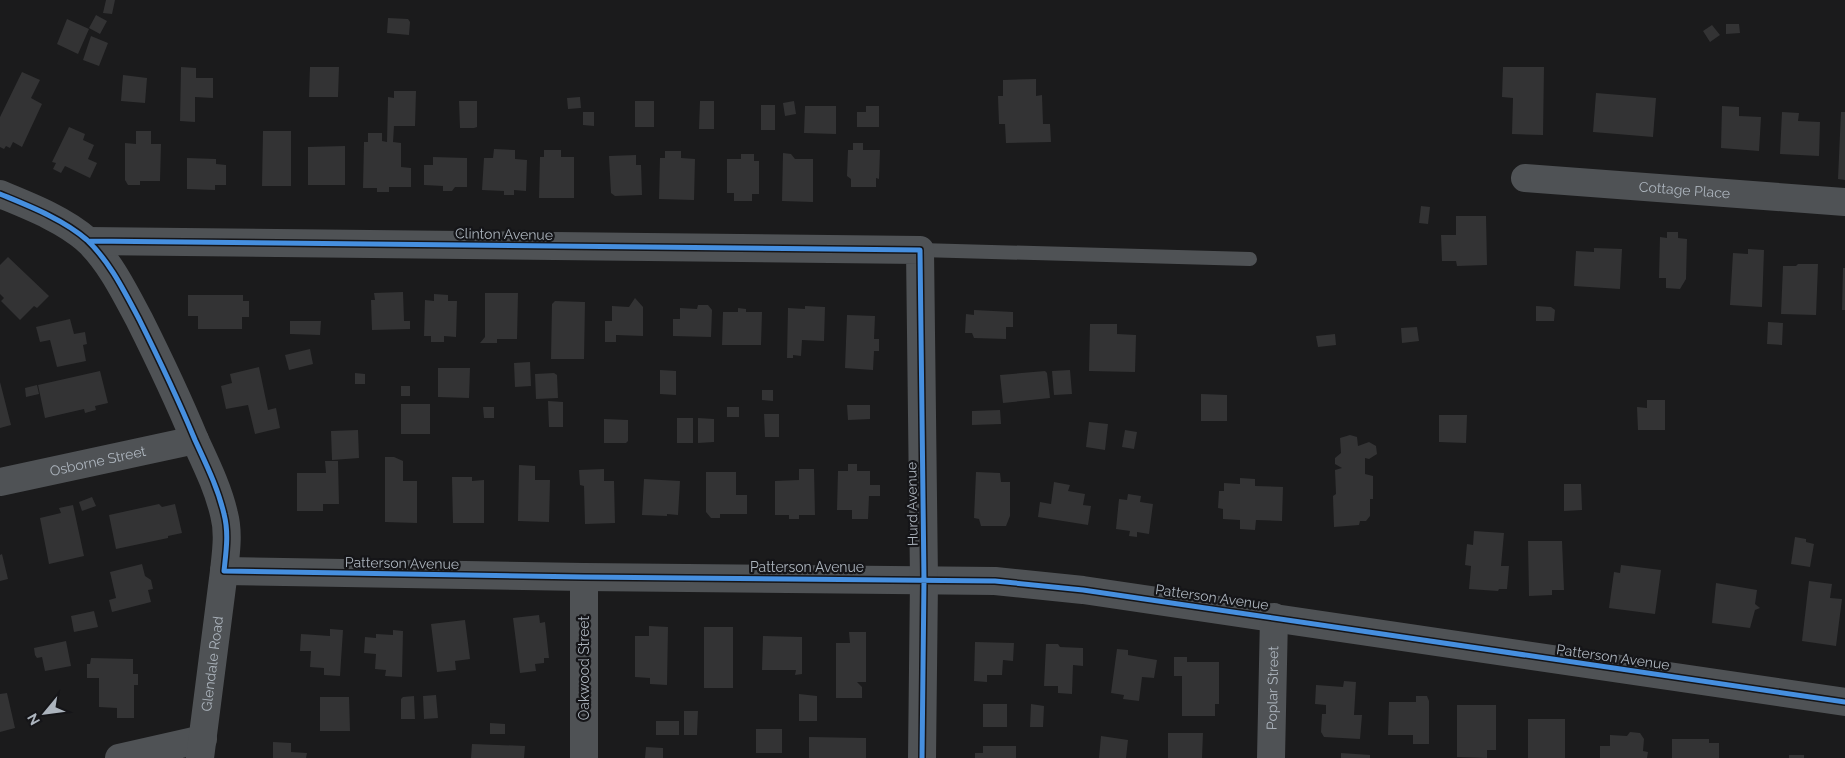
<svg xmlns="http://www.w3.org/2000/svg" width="1845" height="758" viewBox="0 0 1845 758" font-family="Raleway,sans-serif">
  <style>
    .building { fill: #333334 }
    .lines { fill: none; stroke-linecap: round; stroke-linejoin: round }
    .service { stroke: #4f5255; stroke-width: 14 }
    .minor { stroke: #4f5255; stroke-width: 28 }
    .cycleway-casing { stroke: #151518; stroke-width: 8 }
    .cycleway { stroke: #468fdf; stroke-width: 5 }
    .labels { text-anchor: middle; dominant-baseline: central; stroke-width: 4.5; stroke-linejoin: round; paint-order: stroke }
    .street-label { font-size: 14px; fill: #acb4bd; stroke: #151518 }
  </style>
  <rect width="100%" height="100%" fill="#1b1b1c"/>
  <!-- building -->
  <path class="building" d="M106,0H115L112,14L103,13Z
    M96,15L107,21L100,34L89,28Z
    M388,18L408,19L410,22L409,35L387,33Z
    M67,19L89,29L78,54L57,44Z
    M1726,24H1739L1740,33L1726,34Z
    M1712,25L1720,35L1710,42L1703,31Z
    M91,36L108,43L99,66L83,60Z
    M181,67L196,68V78H213V98L195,97V122L180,121Z
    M310,67H339L338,97H309Z
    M1503,67H1544L1543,135L1512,134L1513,98L1502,97Z
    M22,72L40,80L31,98L42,104L22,147L13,142L10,148L6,146L4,149L0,147V117Z
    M123,75L147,78L145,103L121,101Z
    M1036,79V96L1042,95L1043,124H1050L1051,142L1006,143L1005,124H999L998,96H1003V80Z
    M394,91H416L415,126H394L393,142L401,143V167L411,168V187H389V192H377V188H363L364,142H368V133H382V141L387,142L388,97L394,98Z
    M1596,93L1656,98L1653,137L1593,132Z
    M580,97L581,108L568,109L567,98Z
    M459,101H477V127L474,128H460Z
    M635,101H654V127H635Z
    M700,101H714V129H699Z
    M794,101L796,114L785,116L783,103Z
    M761,105H775V130H761Z
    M805,106H836V134L804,133Z
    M866,106H879V127H857V112H866Z
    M1722,106L1739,107V116L1761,117L1759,151L1721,148Z
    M583,112H594V126L583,125Z
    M1782,112L1799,113L1798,121L1820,122L1819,156L1780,154Z
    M1841,112H1845V180L1838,179Z
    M69,127L85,134L83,140L94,145L88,159L97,163L90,178L65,166L61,173L53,169L56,163L52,162Z
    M136,131H151V144H161L160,181H140V185H128L125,180V143L136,144Z
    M263,131H291V186H262Z
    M853,143H863V150H880L879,179L876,178V187H851V179L847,176L848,150H853Z
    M345,146V185H308V147Z
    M494,149L515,150V159L527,160L526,191L514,190V195H504V191L482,190L484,158H493Z
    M544,150H561V157H574V198H539L540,157H544Z
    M665,151H681V158L695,159L694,200L659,199L660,158H665Z
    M783,153L791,154L795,159H813V202L782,201Z
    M741,154H754V161H759V194H752V201H734V193H727V159H741Z
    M636,155V165H641L642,195L615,196L611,193L609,156Z
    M433,157L467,158V187H455L452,191H443V186L424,185V165H433Z
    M187,158L216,159V164L226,165V185H215V190L187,189Z
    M1421,206L1430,207L1428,224L1419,223Z
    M1456,216H1486L1487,265L1457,266L1456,261H1442L1441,235H1456Z
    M1667,232H1678V238L1687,239L1686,279L1680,289L1666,288V278H1659L1660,237L1667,238Z
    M1594,248L1622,249L1620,289L1574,286L1576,251L1594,252Z
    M1748,249L1764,250L1762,307L1730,305L1733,253L1748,254Z
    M8,257L49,296L37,308L34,306L20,320L1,301L4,298L0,294V265Z
    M1798,264H1818L1816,315L1781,314L1783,266H1796Z
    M1843,268H1845V310H1842Z
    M403,292L404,321H410V329L372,330L371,300H375L374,293Z
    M485,293H518L517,339H497V343H480L485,337Z
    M434,294L448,295V301H457L456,337L444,336V342H431V336H424L425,300L434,301Z
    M188,295H243V301H249V317H242V329H198V316H188Z
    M635,298L643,307V336L616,335V342H605V321H612V306L629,307Z
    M555,301L585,302L584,359H551L552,304Z
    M698,305H708L712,310L711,337L673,336V319H680V308L697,309Z
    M805,306L825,307L824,341L802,340L801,356L793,355V358H787L788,308L805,309Z
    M1536,306L1551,307L1555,310L1554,321H1536Z
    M738,308L746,309V312H762L761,345H722L723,312H738Z
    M974,310L1013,312V327H1006V339L974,338L972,333H965L966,314L974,315Z
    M847,315L875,316L874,339H879V351H874L873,370L845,368Z
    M70,319L74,334L85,332L87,344L83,345L86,361L57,367L50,340L40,342L36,327Z
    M290,321H321L320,335L290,334Z
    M1768,322L1783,323L1782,345L1767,344Z
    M1090,324H1117V334L1136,335L1135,372L1089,371Z
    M1417,327L1419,341L1402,343L1401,328Z
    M1335,334L1336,345L1318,347L1316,336Z
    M310,349L313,364L289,370L285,355Z
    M530,362L531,386L515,387L514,363Z
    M259,367L268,410L276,408L280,428L255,434L248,405L226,409L221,386L232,383L230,374Z
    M438,368H470L469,398L438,397Z
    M660,370L676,371V395L660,394Z
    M1070,370L1072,394L1054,395L1052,371Z
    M100,371L108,403L95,406L96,410L85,413L84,409L45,418L38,385Z
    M1045,371L1047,373L1050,398L1003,403L1000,375Z
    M355,373L365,374V384H355Z
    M554,373L557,375L558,398L536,399L535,374Z
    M0,382L11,425L0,428Z
    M37,385L39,394L26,397L25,388Z
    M401,386H410V396H401Z
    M762,390H773V401L762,400Z
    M1201,394L1227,395V421H1201Z
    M1647,400H1665V430H1638L1637,407L1647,408Z
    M548,401L563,402V427H549Z
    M401,404H430V434H401Z
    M847,405H870V419L848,420Z
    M483,407H494V418H484Z
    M727,407H739V417H727Z
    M1000,410L1001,424L972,425V411Z
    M764,414H779V437H765Z
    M1439,415H1467L1466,443L1439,442Z
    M677,418H693V443H677Z
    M698,418L714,419V442L698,443Z
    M604,419L628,420V441L626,443H604Z
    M1089,422L1108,424L1105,450L1086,447Z
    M358,430L359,458L332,460L331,431Z
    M1125,430L1137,432L1134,449L1122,447Z
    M1350,435L1357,437L1358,446L1369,442L1376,446L1377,454L1369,459L1365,458V474L1373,476V499H1370V516L1366,521H1360L1359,525L1334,527L1333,496L1336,494L1335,470L1342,468L1335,464V458L1341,453L1340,438Z
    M385,457H394L403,461V481H417V523L385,522Z
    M325,461H338L339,504H323V511H297V473H326Z
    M848,464H857V471H870V485H880V496H869L868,519H852V510H837L838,471H848Z
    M519,465L535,466V480H550L549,522L518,521Z
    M604,469V481H614L615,523L585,524L584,486L580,485L579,470Z
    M799,469H814L815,515H799V519H789V515H775V481L799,480Z
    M706,472H736V495H747V514H720V518H711L706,512Z
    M976,472L1000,473L1001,482H1010V516L1006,526H981L979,519L974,518Z
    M452,477H472V481L484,480V523H453Z
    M1240,478L1255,479V486L1283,487L1282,521L1256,520L1255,530L1240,529V520L1223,519V509L1218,508L1219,491H1224V483L1240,484Z
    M644,479L680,481L678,515L667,514V516L642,515Z
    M1054,482L1070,485L1068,491L1085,494L1083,505L1091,506L1088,525L1038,517L1040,502L1051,504Z
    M1564,484H1581L1582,510L1564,511Z
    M1128,494L1141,496L1140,502L1153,504L1149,534L1137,532V537L1129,536L1130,531L1116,529L1119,499L1127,500Z
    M92,497L96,506L82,511L79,502Z
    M159,504L162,507L175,504L182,533L168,536V538L116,549L109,515Z
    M73,505L84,556L49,564L40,518L61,513L59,508Z
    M1474,531L1504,533L1501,566H1509L1507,589H1499L1498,591L1469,589L1471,566L1465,565L1467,544L1473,545Z
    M1795,537L1806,539V542L1814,544L1810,567L1791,564Z
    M1528,541H1562L1564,590H1552V595L1529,596Z
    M2,554L8,579L0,581V555Z
    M142,564L145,576L151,580L153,589L148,590L151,602L112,612L109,600L116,598L110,572Z
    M1621,565L1661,570L1655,614L1609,608L1614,572L1620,573Z
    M1809,581L1832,584L1830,598L1842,599L1836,646L1802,641Z
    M1716,583L1757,590L1755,604L1760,608L1755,610L1750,628L1712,623Z
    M94,611L98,627L74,632L71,616Z
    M539,615L540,623L545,622L549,658H544V663L535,664L536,671L520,673L513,618Z
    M465,620L470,659L455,661L456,670L437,672L431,624Z
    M649,626L668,627L667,685L650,684V678L635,677V636H649Z
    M704,627H733V688H704Z
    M330,629L343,630L340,676L324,675V668L310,667L311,651H300L301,634L330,636Z
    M393,630L403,631L402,677L385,676L386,670L375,669L376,654L364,653L365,637L376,638V634L393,635Z
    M849,632H866V682H857L862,687V698H836V643H850Z
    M763,636L802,637V674L795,675L796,670H762Z
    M66,641L71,666L45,671L42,657L37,658L35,655L34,648Z
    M975,642L1014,643L1013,661L1003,660L1002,675H987V682L974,681Z
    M1046,644H1058L1060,647L1083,648V666L1073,665L1072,694L1058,693V686H1044Z
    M1117,649L1128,650V655L1157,660L1154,678L1142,677L1139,701L1123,699L1124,695L1111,693Z
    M1174,657H1187V662H1219V704H1215V716H1182V676H1174Z
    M91,658L133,659V674H138V685H134V718H117V708L99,707V678H87V664H90Z
    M1344,681L1356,682L1354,715H1362L1360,739L1324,737L1321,732L1322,714H1326V705L1315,704L1316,685L1343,687Z
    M7,693L15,728L0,732V694Z
    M799,694L817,696V721H799Z
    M436,695L438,718L424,719L423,696Z
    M414,696L415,719H401V699L403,697Z
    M1416,696H1427L1429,701V744H1413V735H1388L1389,702H1416Z
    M320,697H349L350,731H320Z
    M983,704H1007V727H983Z
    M1031,704L1044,706L1043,727H1030Z
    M1457,705H1496V750H1487V758L1457,757Z
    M684,711H698L697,735H684Z
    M1528,719H1565V758H1528Z
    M656,721H679V735H656Z
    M490,723L505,724V734H490Z
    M756,729H782V753H756Z
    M1630,732L1640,733L1644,739L1643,751L1648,752L1647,758H1600V746H1610V735L1627,736Z
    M1168,733H1203L1202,758H1168Z
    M1101,736L1128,740L1126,758H1099Z
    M809,737L866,738V758H809Z
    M1672,739H1709V743H1719V758H1672Z
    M273,742L291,743V752L307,753L306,758H273Z
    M472,744L525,746L524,758H471Z
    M983,746H1016V758H975V753H983Z
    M646,747L663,748V758H645Z
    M1341,753L1370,755V758H1341Z
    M1789,755H1804V758H1789Z"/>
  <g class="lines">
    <!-- service -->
    <path class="service" d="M920,250L1250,259"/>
    <!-- minor -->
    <g class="minor">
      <path id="s1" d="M1525,178L1845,202"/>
      <path d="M0,194C29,206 63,219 87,240C110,262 124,291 139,319C159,359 178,399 195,440C206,464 218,488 224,514C229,533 226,552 224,571L584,577L995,581L1083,590L1845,702"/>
      <path d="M88,241L920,250L924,580L922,758"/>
      <path id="s2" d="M0,482L195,440"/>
      <path d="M119,758L203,739"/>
      <path id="s3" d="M200,758L224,571"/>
      <path d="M584,758V577"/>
      <path id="s4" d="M1271,758L1274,617"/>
    </g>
    <defs>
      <path id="cycleway" d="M0,194C29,206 63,219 87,240C110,262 124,291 139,319C159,359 178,399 195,440C206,464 218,488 224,514C229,533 226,552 224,571L584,577L995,581L1083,590L1845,702
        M88,241L920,250L924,580L922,758"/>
    </defs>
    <!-- cycleway casing -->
    <use href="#cycleway" class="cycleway-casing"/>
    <!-- cycleway -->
    <use href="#cycleway" class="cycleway"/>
  </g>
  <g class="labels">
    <!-- street labels -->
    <g class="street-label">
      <text stroke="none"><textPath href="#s1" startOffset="160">Cottage Place</textPath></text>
      <text transform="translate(504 234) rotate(1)">Clinton Avenue</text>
      <text stroke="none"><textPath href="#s2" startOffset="100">Osborne Street</textPath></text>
      <text transform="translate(912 504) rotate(-91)">Hurd Avenue</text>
      <text transform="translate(402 563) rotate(1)">Patterson Avenue</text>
      <text x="807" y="567">Patterson Avenue</text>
      <text transform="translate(1212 597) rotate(8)">Patterson Avenue</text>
      <text transform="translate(1613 657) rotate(8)">Patterson Avenue</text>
      <text stroke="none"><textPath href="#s3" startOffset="95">Glendale Road</textPath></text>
      <text transform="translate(584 668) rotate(-90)">Oakwood Street</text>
      <text stroke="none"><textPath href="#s4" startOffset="70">Poplar Street</textPath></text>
    </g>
  </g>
  <!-- north arrow -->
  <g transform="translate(45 713) rotate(241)" stroke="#151518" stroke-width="4" paint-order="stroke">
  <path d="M0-4L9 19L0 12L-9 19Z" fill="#acb4bd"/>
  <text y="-8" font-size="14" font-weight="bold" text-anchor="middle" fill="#acb4bd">N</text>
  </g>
</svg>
